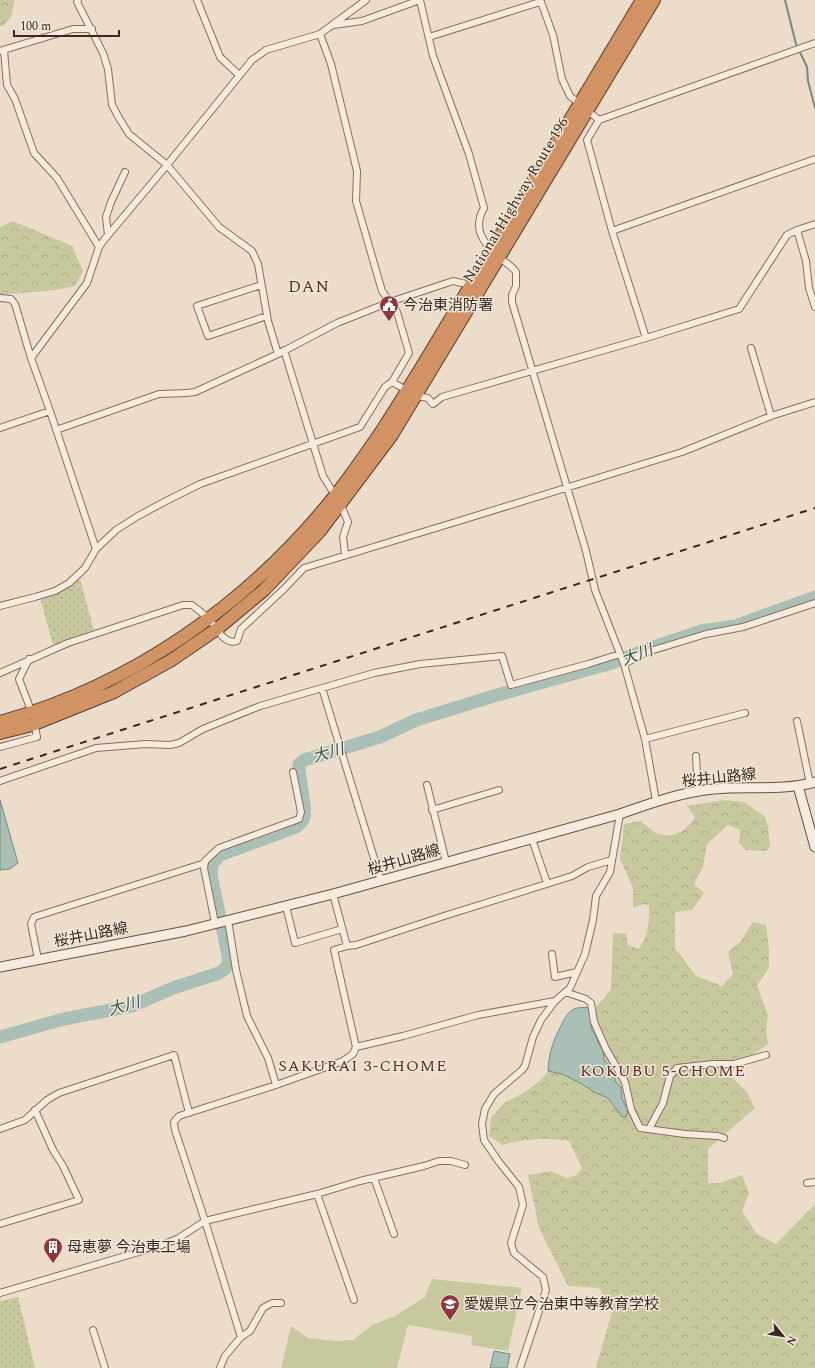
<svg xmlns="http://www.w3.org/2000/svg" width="815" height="1368" viewBox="0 0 815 1368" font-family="Spectral,'Noto Sans JP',serif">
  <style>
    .grass { fill: url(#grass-dots) }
    .forest { fill: url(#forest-crowns) }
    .pitch { fill: #c8c89f }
    .water { fill: #aac0b6; stroke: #718e83 }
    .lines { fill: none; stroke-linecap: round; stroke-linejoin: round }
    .stream { stroke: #718e83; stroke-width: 2 }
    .river { stroke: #aac0b6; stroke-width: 13 }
    .street-casing { stroke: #866f60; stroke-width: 8 }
    .secondary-casing { stroke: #685143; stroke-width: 11 }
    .highway-casing { stroke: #543e33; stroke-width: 14 }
    .street { stroke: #f6ebdd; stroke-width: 6 }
    .secondary { stroke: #f6ebdd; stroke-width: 9 }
    .highway { stroke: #d19364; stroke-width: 12 }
    .rail { stroke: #382a22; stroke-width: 2; stroke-dasharray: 7 7; stroke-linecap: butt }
    .labels { text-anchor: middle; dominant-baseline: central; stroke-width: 3; stroke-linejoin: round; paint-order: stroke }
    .street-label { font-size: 15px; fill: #382a22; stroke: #f3e8d9 }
    .poi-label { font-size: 15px; fill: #382a22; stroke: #f3e8d9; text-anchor: start }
    .water-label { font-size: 16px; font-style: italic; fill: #33564f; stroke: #f3e8d9 }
    .neighbourhood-label { font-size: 16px; letter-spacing: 1px; fill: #602a25; stroke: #f3e8d9 }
    .quarter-label { font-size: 17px; letter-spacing: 1px; fill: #602a25; stroke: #f3e8d9 }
  </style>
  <defs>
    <pattern id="grass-dots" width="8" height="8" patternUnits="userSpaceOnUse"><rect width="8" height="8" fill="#c8c89f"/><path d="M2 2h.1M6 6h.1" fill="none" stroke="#adac89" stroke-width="1.8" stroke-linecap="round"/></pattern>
    <pattern id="forest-crowns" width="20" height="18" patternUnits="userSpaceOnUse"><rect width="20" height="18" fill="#c8c89f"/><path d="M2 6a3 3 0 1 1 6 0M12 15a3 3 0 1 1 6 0" fill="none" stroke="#adac89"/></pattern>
  </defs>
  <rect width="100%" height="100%" fill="#ebddca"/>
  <!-- grass -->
  <path class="grass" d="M80,579L94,630L53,645L39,594L68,586Z
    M18,1297L35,1368H0V1301Z"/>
  <!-- forest -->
  <path class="forest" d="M0,0H15L11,17L3,26H0Z
    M13,221L72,246L83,271L75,286L55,290L0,295V227Z
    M724,800L744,802L765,817L768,827L770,846L766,851L746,850L739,843L740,830L728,825L707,844L703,867L694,884L704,893L692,910L675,912V948L696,976L722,986L733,974L728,952L740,942L753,922L766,925L769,950V968L757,985L768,1016L766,1033L768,1044L754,1054L722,1067L747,1092L755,1108L708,1149V1183H720L742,1175L749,1193L742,1211L756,1233L776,1244L815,1204V1368H596L612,1311L599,1288L568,1286L539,1228L528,1175L551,1171L567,1178L577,1175L582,1168L569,1141C547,1137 523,1139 502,1145L489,1136L491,1118L504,1103L527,1091L543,1078L596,1007L611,990L613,933L626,934L628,945L638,949C648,939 650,919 649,905L643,904L633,908V888L620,859L624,824L641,821C646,825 651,830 656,833C673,840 685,831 695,818L687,806Z"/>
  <!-- pitch -->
  <path class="pitch" d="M432,1279L522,1288L508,1351L471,1345L472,1336L408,1325L397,1368H281L291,1326L308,1338L336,1341L353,1340L372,1325L395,1316L425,1297Z"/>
  <!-- water -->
  <path class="water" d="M0,800L18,863L10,869L0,870Z
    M589,1007L591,1014V1028L603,1051L604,1060L614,1072L615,1081L621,1088L622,1099L628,1110L626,1117H622L608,1098L594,1092L582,1084L562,1074L548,1071C549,1052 553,1041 562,1024C565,1018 568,1012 574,1009C578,1007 584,1008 589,1007Z
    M494,1351L510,1354L507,1368H490Z"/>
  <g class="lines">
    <!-- stream -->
    <path class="stream" d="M785,0L796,44L807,67L808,81L815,108"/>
    <!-- river -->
    <path class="river" d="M0,1037L64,1019L132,1006L173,988L219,973L226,968L229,960L211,875L212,864L220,855L296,827C298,825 301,823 303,820C308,810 298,778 299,764L304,760L380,737L416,720L494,696L612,663L651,648L702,631L735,626L815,597"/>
    <defs>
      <path id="street" d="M78,0L77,2L103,53L108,69L112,105L119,118L129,134L167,165L219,227L252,251L258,264L268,321L278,354
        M197,0L220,57L239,75
        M420,0L433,56L469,154L484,208C472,229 483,243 500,258C506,263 512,266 516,272V286L512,295V302L586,551L595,590L624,664L645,739L656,801
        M539,0L541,2L553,35L562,79L570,96L599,120L587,140L612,231L646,338
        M333,25L362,21L420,0
        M320,34L331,64L357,171L356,201L382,291L397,312L409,353L392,382L417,396L428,398L433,404L442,397L646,338L739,309L787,235L797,230L815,224
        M429,37L540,2
        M4,50L7,85L15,99L34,153L57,178L99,247
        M0,51L73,29H92
        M599,120L815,43
        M797,230L806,261L809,288L815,307
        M612,231L815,159
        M108,235L106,217L111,202L125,172
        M261,285L197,306L208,336L267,316
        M0,298L11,299L15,304L31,358L50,411L96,549
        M751,348L771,416
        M284,350L323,476L341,505L348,522L343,537L345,554
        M31,358L87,283L99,247L104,240L167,165L252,60L266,50L320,34L366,0
        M0,428L50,411
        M56,430L159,394C172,393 183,394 195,392L278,354L337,323L390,302L453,281L471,285
        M0,606L35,597L55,591L69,583L85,568L96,549L116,530L138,516L166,501L200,484L360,427L385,387L392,382
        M29,659L19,679L32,713
        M624,664L647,652L706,634L743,627L815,603
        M0,673L68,643L183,605H192C198,610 204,614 209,619C217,627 224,646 237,641L241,629L284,589L304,568L459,521L682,452L771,416L815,402
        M322,688L381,881
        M797,721L810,784
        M645,739L745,713
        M0,747L37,737L34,722
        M696,756L698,791
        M0,781L96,748L146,744L170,745L179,743L203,729L260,706L374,673L420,664L502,656L511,685L588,664L620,654
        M427,785L446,862
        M432,810L499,790
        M532,839L547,883
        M286,906L295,943L342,929
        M228,920L236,970L247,1016L268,1058L276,1085
        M215,923L204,868L205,861L219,848L299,819L301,812L293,772
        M347,946L356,945L444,916L572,876L588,867L612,860
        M552,954L555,977L577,972
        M38,959L31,924L34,917L205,863
        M565,992L586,999L591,1003L594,1022L606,1049L625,1082L631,1109L640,1128L685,1134L718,1136L724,1138
        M356,1047L403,1036L478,1015L555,1001
        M0,1129L25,1120L47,1100L59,1093L174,1055L189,1113
        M649,1129L663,1103L670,1076L677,1068L713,1064H734L766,1055
        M374,1178L394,1234
        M807,1183L815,1182
        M317,1194L354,1300
        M0,1224L79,1200L63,1166L53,1150L35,1110
        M0,1293L159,1246L177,1239L205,1221L317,1194L360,1181L424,1166L439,1161H451L465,1165
        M93,1330L105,1368
        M241,1337L205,1221L175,1130L174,1122L179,1116L276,1085L343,1061L353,1054L356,1047L334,950L347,946L333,894
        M220,1368L225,1356L241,1337L250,1331L263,1308L272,1303H281
        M520,1368L546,1290L543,1277L514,1253L511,1243L523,1205L519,1187L499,1162L484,1140L482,1124L485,1109L494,1094L522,1070L525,1066L533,1037L541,1020L555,1001L570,988L585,954L593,920L596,896L610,872L620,814"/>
      <path id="secondary" d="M798,786L815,847
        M0,967L186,931L333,894L620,814C651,803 682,792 714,789C748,786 783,791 815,782"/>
      <path id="highway" d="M0,722C133,685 248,604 334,497C351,476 366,454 381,432C413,383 442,333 472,283C529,189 585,94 642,0
        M0,733L32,725L114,692L170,661L217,629L264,590L320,531L392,435L654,0"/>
    </defs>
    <!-- street casing -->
    <use href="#street" class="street-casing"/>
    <!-- secondary casing -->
    <use href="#secondary" class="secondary-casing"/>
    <!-- highway casing -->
    <use href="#highway" class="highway-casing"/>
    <!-- street -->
    <use href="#street" class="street"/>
    <!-- secondary -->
    <use href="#secondary" class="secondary"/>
    <!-- highway -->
    <use href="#highway" class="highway"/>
    <!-- rail -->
    <path class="rail" d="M0,769L815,508"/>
  </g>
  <!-- icons -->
  <defs>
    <symbol id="civic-pin" viewBox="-11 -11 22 30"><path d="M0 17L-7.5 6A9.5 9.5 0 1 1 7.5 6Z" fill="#8f3642" stroke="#f3e8d9"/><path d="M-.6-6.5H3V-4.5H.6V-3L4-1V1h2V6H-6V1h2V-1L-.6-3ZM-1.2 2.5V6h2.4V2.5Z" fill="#fff"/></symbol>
    <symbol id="building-pin" viewBox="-11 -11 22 30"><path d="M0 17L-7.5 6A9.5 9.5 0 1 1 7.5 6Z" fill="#8f3642" stroke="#f3e8d9"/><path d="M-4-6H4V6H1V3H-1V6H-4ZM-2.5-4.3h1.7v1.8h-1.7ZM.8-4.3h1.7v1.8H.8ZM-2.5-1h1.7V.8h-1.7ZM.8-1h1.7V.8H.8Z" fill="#fff"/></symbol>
    <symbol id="school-pin" viewBox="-11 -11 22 30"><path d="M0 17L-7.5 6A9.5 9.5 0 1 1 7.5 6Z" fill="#8f3642" stroke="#f3e8d9"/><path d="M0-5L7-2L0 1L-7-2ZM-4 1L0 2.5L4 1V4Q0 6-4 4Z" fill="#fff"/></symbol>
  </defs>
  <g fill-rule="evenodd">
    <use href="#civic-pin" x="378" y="294" width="22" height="30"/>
    <use href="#building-pin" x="42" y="1236" width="22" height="30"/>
    <use href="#school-pin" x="439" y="1293" width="22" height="30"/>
  </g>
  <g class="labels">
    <!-- street labels -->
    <g class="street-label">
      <text transform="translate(516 200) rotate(-59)">National Highway Route 196</text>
      <text transform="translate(719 778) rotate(-6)">桜井山路線</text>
      <text transform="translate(404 860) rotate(-16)">桜井山路線</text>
      <text transform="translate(91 935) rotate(-11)">桜井山路線</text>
    </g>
    <!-- poi labels -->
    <g class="poi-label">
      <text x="403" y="305">今治東消防署</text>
      <text x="67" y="1247">母恵夢 今治東工場</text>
      <text x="464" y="1304">愛媛県立今治東中等教育学校</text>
    </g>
    <!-- water labels -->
    <g class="water-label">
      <text transform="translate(637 655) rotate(-20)">大川</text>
      <text transform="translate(328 753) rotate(-16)">大川</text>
      <text transform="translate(124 1006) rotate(-15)">大川</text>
    </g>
    <!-- neighbourhood labels -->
    <g class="neighbourhood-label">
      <text x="363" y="1066">SAKURAI 3-CHOME</text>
      <text x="663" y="1071">KOKUBU 5-CHOME</text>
    </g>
    <!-- quarter labels -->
    <g class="quarter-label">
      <text x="309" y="287">DAN</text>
    </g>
  </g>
  <!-- north arrow -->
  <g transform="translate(783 1336) rotate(120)" stroke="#f3e8d9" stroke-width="3" paint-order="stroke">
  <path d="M0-3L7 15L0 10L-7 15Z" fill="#382a22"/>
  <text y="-6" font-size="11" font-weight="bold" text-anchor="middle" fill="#382a22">N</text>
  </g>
  <!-- scale -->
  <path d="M14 30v6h105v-6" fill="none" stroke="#382a22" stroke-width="2"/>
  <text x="20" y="30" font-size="12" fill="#382a22" stroke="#f3e8d9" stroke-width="3" paint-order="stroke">100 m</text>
</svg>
